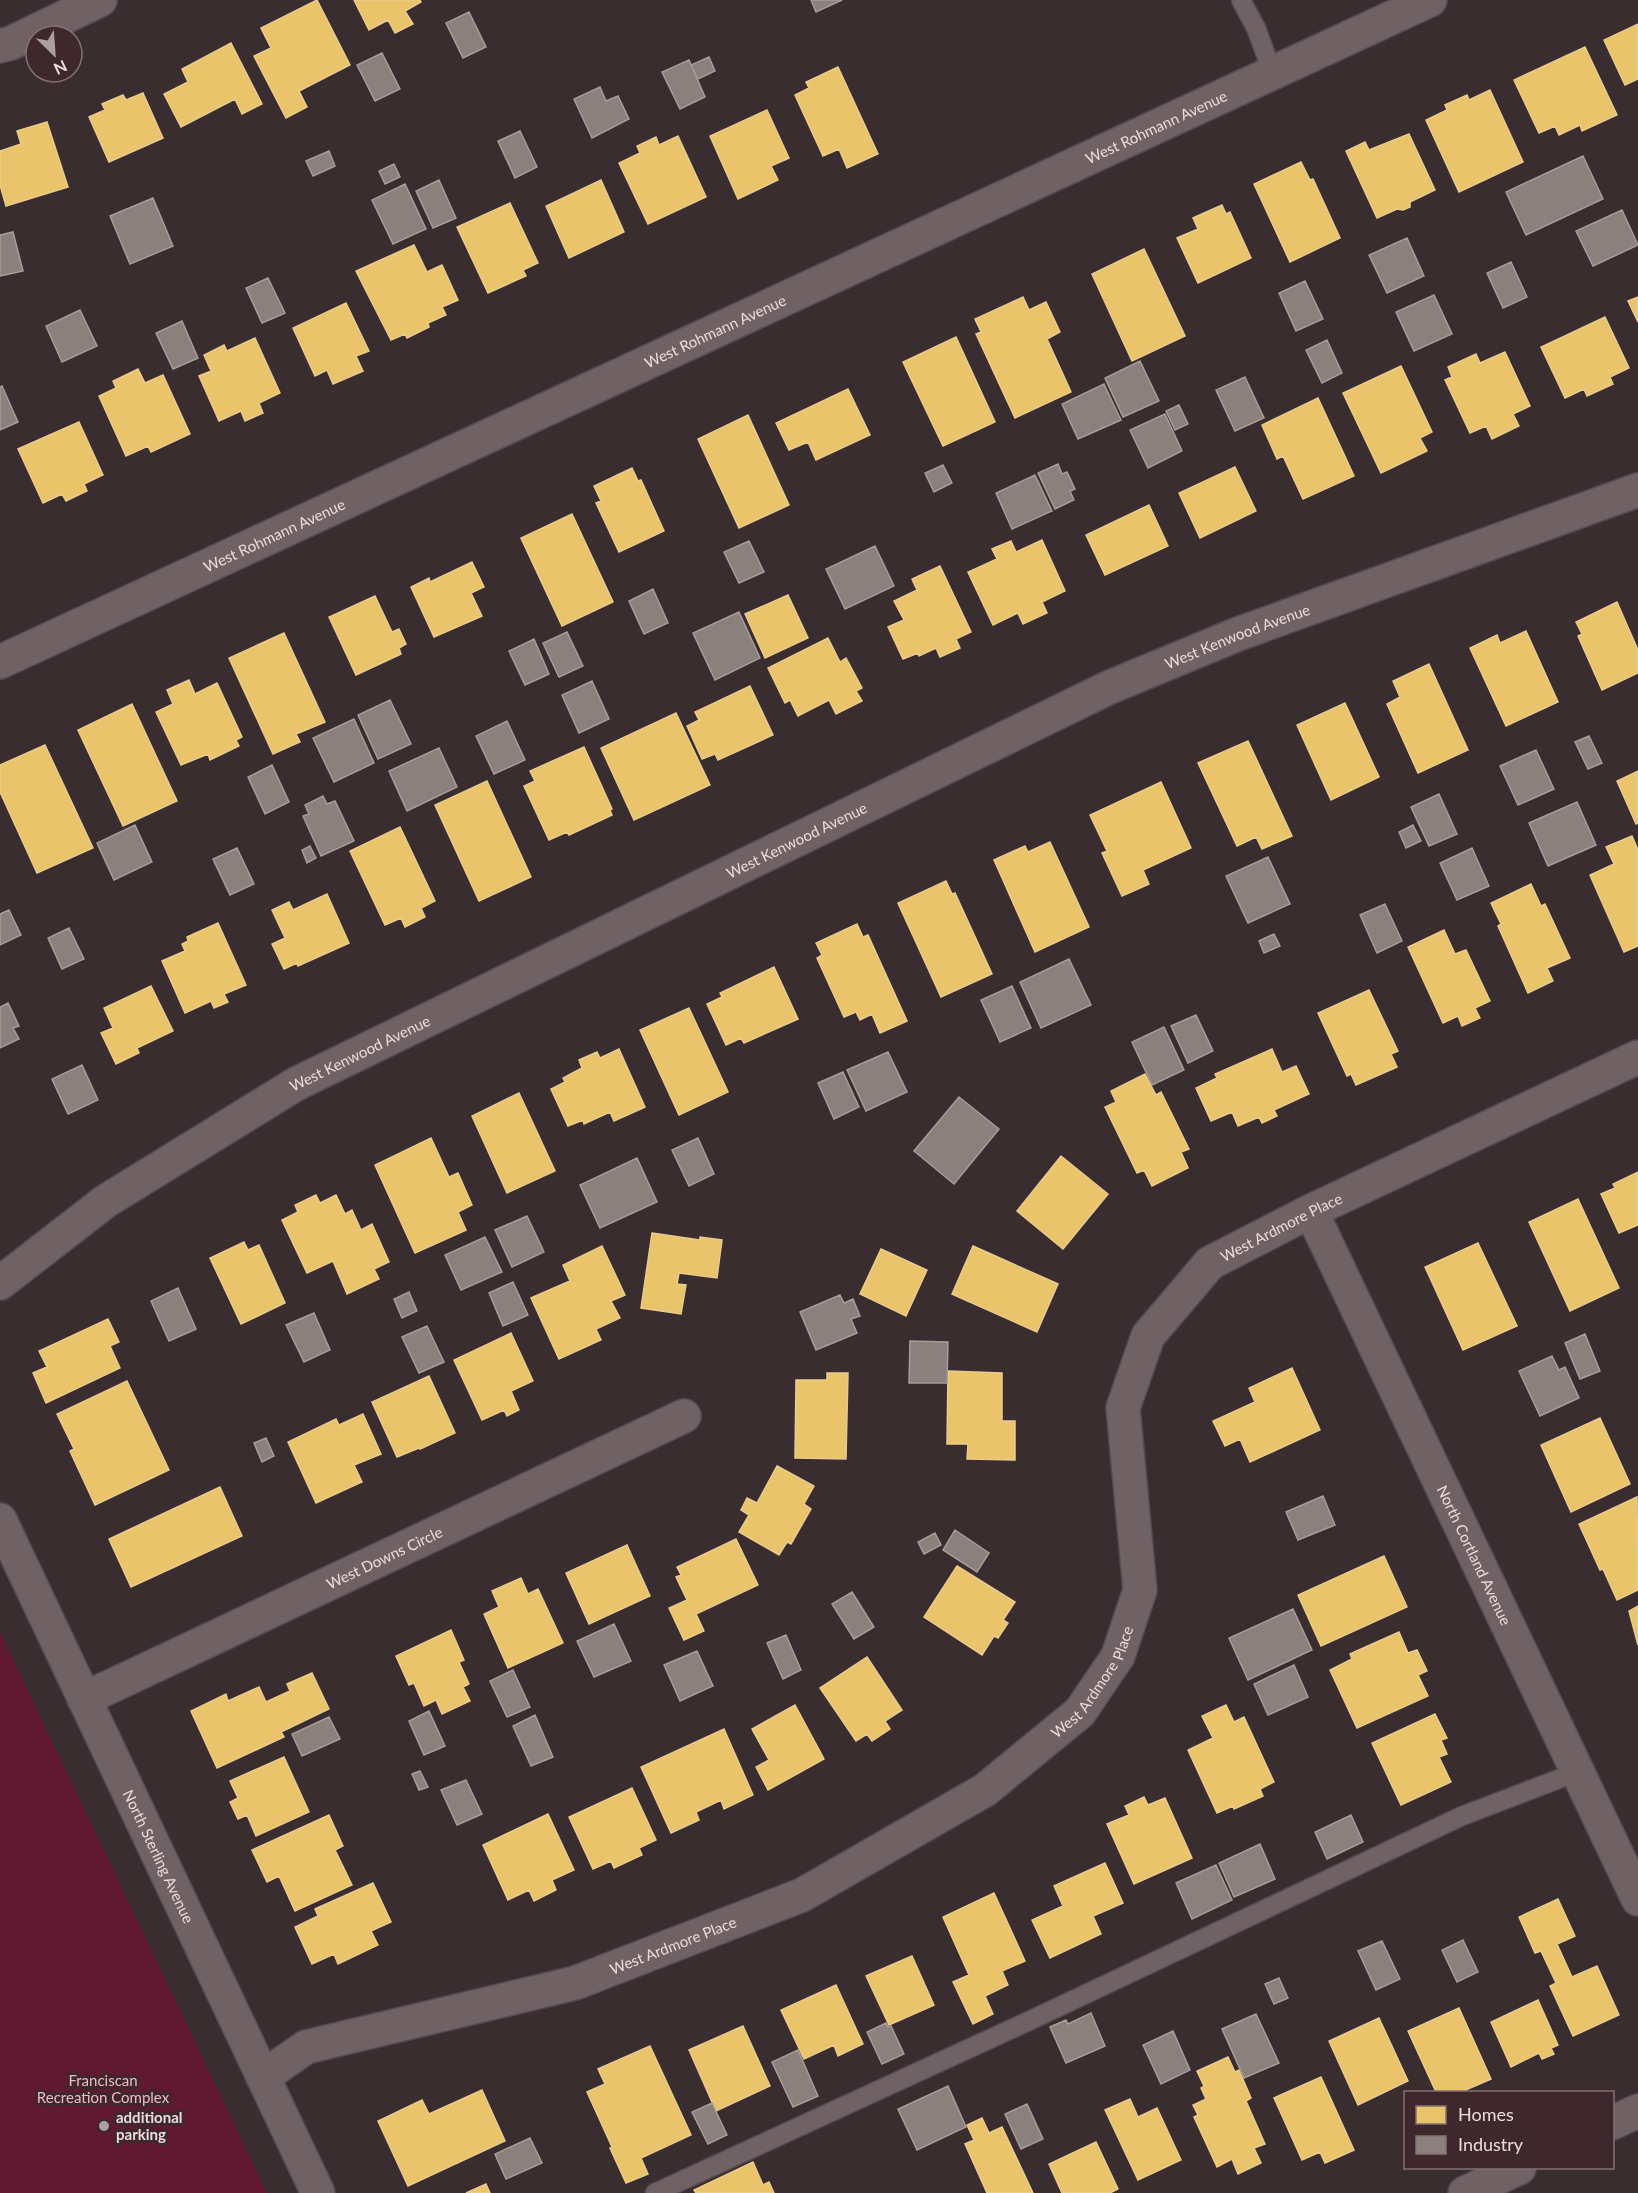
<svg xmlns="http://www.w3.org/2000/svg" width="1638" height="2193" viewBox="0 0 1638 2193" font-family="Lato,sans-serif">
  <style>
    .green { fill: #611831 }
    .homes { fill: #e9c46a; stroke: #eacb8d; stroke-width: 1.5 }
    .industry { fill: #8a817c; stroke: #a79c99; stroke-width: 1.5 }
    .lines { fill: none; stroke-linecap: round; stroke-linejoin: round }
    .service-casing { stroke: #554a4d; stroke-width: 21 }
    .minor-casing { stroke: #554a4d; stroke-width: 36 }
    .tertiary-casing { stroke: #554a4d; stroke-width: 36 }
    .service { stroke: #706164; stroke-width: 18 }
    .minor { stroke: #706164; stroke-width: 33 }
    .tertiary { stroke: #706164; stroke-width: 33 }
    .poi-dot { fill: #ad9ea1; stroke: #3f282d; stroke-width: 2 }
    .labels { text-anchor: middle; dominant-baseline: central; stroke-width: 6; stroke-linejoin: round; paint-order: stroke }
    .street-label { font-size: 15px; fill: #ebdbde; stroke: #3f282d }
    .park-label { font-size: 15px; fill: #efbac5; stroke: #3f282d }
    .poi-label { font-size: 15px; font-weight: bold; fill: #ebdbde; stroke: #3f282d; text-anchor: start }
  </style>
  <rect width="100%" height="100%" fill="#3a2d30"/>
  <!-- green -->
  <path class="green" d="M0,1632L267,2193H0Z"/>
  <!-- homes -->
  <path class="homes" d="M317,0L350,65L299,91L307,107L286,118L254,56L271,48L261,28Z
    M354,0H420L421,2L405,11L413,24L395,33L388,20L369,30Z
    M1638,24V79L1625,85L1604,40Z
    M231,43L262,104L242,114L235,99L181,127L164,94L188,82L182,69Z
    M1585,47L1617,115L1582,131L1580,125L1559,135L1555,126L1539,133L1514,80Z
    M838,67L878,154L847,168L839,149L823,156L795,95L809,88L806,82Z
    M1490,90L1523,162L1459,192L1426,120L1447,110L1445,105L1467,95L1469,100Z
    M143,93L163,138L109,162L89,117L105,110L102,104L123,95L126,100Z
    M767,110L789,158L771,166L778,180L738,199L710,136Z
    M47,122L68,187L6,206L0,185V151L21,144L17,131Z
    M1409,134L1435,190L1410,202V207L1403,210L1397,209L1377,218L1346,151L1365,142L1369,150Z
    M678,136L706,197L648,224L619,163L640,153L637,146L656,137L659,145Z
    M1301,162L1310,180L1313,179L1340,238L1290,262L1254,184Z
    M601,180L624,232L569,258L546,206Z
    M510,203L538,263L523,270L526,276L488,293L457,227Z
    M1222,205L1226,214L1230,212L1251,258L1198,283L1177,238L1198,229L1193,218Z
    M414,245L427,272L442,265L458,300L442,307L446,315L428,323L429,327L407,338L405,334L391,340L356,271Z
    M1144,249L1185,336L1132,361L1092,274Z
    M1023,297L1029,310L1046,302L1060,332L1047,339L1071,392L1015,418L976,334L981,332L975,319Z
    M1638,297V322L1628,301Z
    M346,303L369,351L356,356L363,371L333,384L327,370L315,376L293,328Z
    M1605,317L1629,368L1610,377L1613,384L1587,396L1584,389L1565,398L1541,347Z
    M956,337L995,422L943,446L903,362Z
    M255,338L280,393L259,403L263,413L245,421L241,411L219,421L199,376L211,371L204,355L224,345L227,351Z
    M1505,352L1530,406L1513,414L1519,426L1492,439L1486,426L1470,433L1445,380L1452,377L1448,367L1476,354L1480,363Z
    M1401,366L1432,432L1420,438L1427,451L1381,473L1343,393Z
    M138,369L145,383L163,375L190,434L151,452L148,446L126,456L99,396L116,388L113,381Z
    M848,389L870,435L816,460L808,442L789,450L776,423Z
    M1318,398L1354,476L1303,499L1283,456L1277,459L1262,425Z
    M748,415L789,505L739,528L698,439Z
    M79,422L103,475L84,484L87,491L66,501L62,494L43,503L18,449Z
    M1235,467L1256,511L1200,538L1179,493Z
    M632,468L638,481L641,480L664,531L619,552L596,503L601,501L594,486Z
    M1149,505L1168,546L1105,575L1086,535Z
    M572,514L613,602L562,626L521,538Z
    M1042,540L1065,591L1042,602L1047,613L1023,624L1018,613L993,625L968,572L997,559L992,549L1011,541L1016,552Z
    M472,562L484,587L471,593L482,616L434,637L411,587L429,578L430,582Z
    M940,566L971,632L956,639L960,648L940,657L936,648L919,656L918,653L903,659L888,627L904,620L894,601L917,590L912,579Z
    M788,595L808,638L765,658L745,614Z
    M375,596L392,632L399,629L406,644L399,648L401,654L356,675L329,617Z
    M1617,602L1638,650V673L1602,690L1578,636L1582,634L1576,622Z
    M1526,631L1558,702L1506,726L1470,648L1497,635L1500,643Z
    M284,633L325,722L296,734L300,742L273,754L229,658Z
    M828,638L840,662L846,658L862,688L856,691L862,701L836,714L829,700L798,716L790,700L785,703L768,668Z
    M1429,664L1468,750L1418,773L1387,704L1400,697L1393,681Z
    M189,680L195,694L217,683L242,737L236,740L239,746L210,760L208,754L181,765L156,712L173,704L167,690Z
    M750,686L773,735L718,760L715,754L702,759L687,726L699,720L695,712Z
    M1345,703L1379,777L1331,800L1297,725Z
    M132,704L177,801L123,826L78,730Z
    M676,713L710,785L634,820L601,748Z
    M1248,741L1292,836L1262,849L1256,837L1237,846L1198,763Z
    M45,745L93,848L37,873L0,792V765Z
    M584,747L612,809L610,810L612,815L569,835L567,832L549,840L524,786L535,781L530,771Z
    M1638,771V823L1636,824L1617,781Z
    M487,781L531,877L479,901L435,805Z
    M1161,782L1191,848L1143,870L1149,884L1122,896L1102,853L1107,851L1090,815Z
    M400,827L435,901L421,908L425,917L405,927L401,918L385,925L350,851Z
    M1632,836L1638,850V946L1624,952L1590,875L1614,864L1606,847Z
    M1050,842L1089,927L1035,952L994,860L1025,846L1028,852Z
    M946,881L952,894L955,893L992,974L941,997L898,903Z
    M1531,884L1541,906L1545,904L1570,958L1547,968L1553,981L1528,993L1498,926L1501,924L1491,903Z
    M327,894L349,943L298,966L297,963L284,969L272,944L285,938L272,910L289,902L293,910Z
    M218,923L246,985L224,994L228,1002L214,1008L211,1001L185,1013L162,961L185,951L182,944L188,941L187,937Z
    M857,924L863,937L868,935L907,1021L880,1033L872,1014L860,1020L856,1012L844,1017L817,958L822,955L816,943Z
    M1444,930L1455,954L1466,950L1490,1001L1475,1008L1480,1018L1462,1026L1458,1016L1443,1023L1408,947Z
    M774,967L798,1019L744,1043L741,1038L726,1045L707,1004L722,997L720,993Z
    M151,986L173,1031L137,1048L139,1053L116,1064L101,1033L113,1028L104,1008Z
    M1369,990L1398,1051L1391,1054L1397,1067L1356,1085L1351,1074L1347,1076L1318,1013Z
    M689,1008L728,1092L679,1115L640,1030Z
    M619,1049L645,1107L614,1121L610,1112L584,1124L583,1120L568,1126L551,1089L565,1082L563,1078L582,1068L579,1060L597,1052L600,1058Z
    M1272,1049L1282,1072L1296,1066L1309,1094L1274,1110L1277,1116L1262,1123L1259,1117L1238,1126L1232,1112L1211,1121L1196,1088L1217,1078L1215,1074Z
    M1145,1074L1156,1095L1161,1092L1189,1149L1181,1152L1188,1168L1152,1186L1144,1170L1137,1173L1105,1107L1116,1102L1111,1091Z
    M519,1093L555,1171L507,1193L472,1116Z
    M431,1138L449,1177L458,1173L472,1205L458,1212L466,1230L415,1253L375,1165Z
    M1061,1156L1108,1194L1063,1249L1017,1211Z
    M1638,1172V1225L1619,1233L1601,1194L1615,1188L1613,1184Z
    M316,1195L320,1203L336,1195L345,1214L352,1210L361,1230L372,1224L389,1262L374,1269L379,1279L347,1294L333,1261L307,1273L282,1220L298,1212L295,1205Z
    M1578,1199L1619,1288L1570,1311L1529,1222Z
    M652,1233L700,1240V1237L722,1240L717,1278L679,1273L677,1284L686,1285L681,1314L641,1308Z
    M244,1242L248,1250L259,1245L285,1303L241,1324L210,1258Z
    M1478,1243L1517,1326L1463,1350L1425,1267Z
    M602,1246L625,1295L611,1301L620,1318L596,1329L601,1340L559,1359L531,1298L570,1281L563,1265Z
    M973,1246L1058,1284L1037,1332L952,1294Z
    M881,1249L927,1270L906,1316L860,1294Z
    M108,1319L119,1342L110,1346L120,1368L46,1403L33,1373L47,1367L39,1351Z
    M511,1333L533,1381L511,1391L519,1410L507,1416L504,1410L482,1420L454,1360Z
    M1292,1368L1320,1430L1250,1462L1240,1439L1225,1446L1213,1421L1255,1402L1249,1388Z
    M948,1371L1002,1373V1421H1015V1460L967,1459L968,1444H947Z
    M827,1373H848L846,1459L795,1458L796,1380H827Z
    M429,1376L455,1433L420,1449L419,1448L397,1457L372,1402Z
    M127,1381L169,1470L95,1505L70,1451L74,1449L57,1414Z
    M363,1414L381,1454L354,1465L362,1482L316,1503L288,1442L336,1419L339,1425Z
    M1600,1418L1630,1484L1571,1512L1541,1445Z
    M777,1466L814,1486L804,1504L811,1509L791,1544L787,1542L779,1555L739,1532L749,1515L741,1510L747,1498L757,1503Z
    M220,1487L242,1536L131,1587L109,1539Z
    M1637,1497L1638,1590L1617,1600L1603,1569L1600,1570L1579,1524Z
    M736,1539L758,1585L696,1614L704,1631L684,1640L669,1608L687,1600L676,1577L681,1575L677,1567Z
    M627,1545L650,1596L589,1624L566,1573Z
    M1384,1556L1407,1607L1321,1646L1298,1595Z
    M957,1566L1015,1602L1003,1620L1008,1623L998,1638L994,1636L982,1655L924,1617Z
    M521,1578L528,1594L538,1589L563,1643L508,1668L484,1614L499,1607L492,1591Z
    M1638,1606V1645L1629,1611Z
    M451,1630L464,1660L459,1662L469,1684L463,1687L470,1701L442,1714L436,1700L424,1706L414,1683L409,1685L396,1656Z
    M1399,1632L1408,1653L1417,1650L1427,1671L1418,1675L1428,1696L1357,1728L1330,1670L1352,1659L1350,1654Z
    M867,1657L902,1710L885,1721L890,1729L872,1741L867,1734L856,1741L820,1688Z
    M312,1673L329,1709L281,1732L284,1737L217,1768L191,1711L226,1694L228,1701L259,1687L266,1702L290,1691L287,1684Z
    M795,1705L824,1759L768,1790L756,1767L769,1760L752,1729Z
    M1226,1705L1234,1722L1244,1717L1274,1782L1260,1789L1263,1796L1234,1809L1233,1806L1217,1813L1188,1750L1213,1738L1202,1716Z
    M1435,1714L1447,1738L1441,1740L1447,1754L1439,1757L1451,1782L1401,1805L1372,1743Z
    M724,1729L753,1795L724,1809L721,1800L696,1812L699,1820L671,1833L641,1767Z
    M284,1757L309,1812L256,1836L247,1815L238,1819L230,1802L238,1798L230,1781Z
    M632,1788L656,1840L639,1848L642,1855L614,1868L611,1861L593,1869L569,1817Z
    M1144,1797L1148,1805L1165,1798L1192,1858L1134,1884L1107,1824L1129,1815L1125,1806Z
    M548,1814L574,1870L552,1880L556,1890L534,1901L529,1890L508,1900L483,1845Z
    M329,1815L343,1846L335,1850L352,1885L295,1911L279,1876L267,1882L252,1850Z
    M1105,1863L1123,1903L1093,1916L1101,1934L1050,1958L1032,1920L1063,1906L1054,1886Z
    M373,1883L391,1922L371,1931L378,1945L338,1964L334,1954L312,1964L295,1927L318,1916L315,1909Z
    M994,1893L1025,1961L1002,1971L1008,1985L985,1996L993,2014L973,2024L953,1982L969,1975L943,1917Z
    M1558,1899L1575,1936L1557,1944L1572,1977L1597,1966L1619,2015L1573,2036L1550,1986L1556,1983L1541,1951L1535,1953L1519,1917Z
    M912,1956L934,2005L889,2025L866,1976Z
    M836,1985L863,2044L838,2056L834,2045L804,2059L781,2010Z
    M1538,2000L1558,2045L1551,2048L1554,2054L1542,2059L1539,2053L1511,2067L1491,2022Z
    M1459,2008L1491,2079L1461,2092H1436L1408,2031Z
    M1379,2018L1408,2081L1358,2105L1329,2041Z
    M743,2026L770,2086L716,2111L689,2050Z
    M650,2046L691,2135L641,2158L648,2174L626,2183L610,2148L612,2147L587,2092L605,2084L598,2069Z
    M1228,2057L1235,2072L1239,2070L1251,2098L1246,2101L1265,2144L1254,2148L1261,2163L1238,2174L1232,2159L1217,2167L1194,2117L1198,2115L1193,2105L1206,2099L1201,2088L1204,2086L1197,2071Z
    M1321,2077L1354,2150L1325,2163L1320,2152L1302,2160L1274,2098Z
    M482,2090L505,2141L408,2186L378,2121L422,2100L429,2114Z
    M1130,2099L1138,2117L1157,2108L1181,2160L1138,2180L1105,2110Z
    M982,2118L989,2133L1002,2127L1033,2193H987L965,2144L974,2140L967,2125Z
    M1096,2142L1118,2189L1110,2193H1062L1049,2164Z
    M753,2162L763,2185L769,2182L774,2193H696L694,2190Z
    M486,2184L490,2193H466Z"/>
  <!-- industry -->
  <path class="industry" d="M811,0H842L816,12Z
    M469,12L486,47L463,58L446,23Z
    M382,53L400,89L375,101L357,65Z
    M709,57L715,71L698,79L691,65Z
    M689,60L705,97L680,109L662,72Z
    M600,87L606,101L618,96L629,119L592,138L574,99Z
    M520,131L537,167L515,178L498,141Z
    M329,151L335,166L313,176L306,161Z
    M1583,156L1603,199L1526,235L1506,192Z
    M394,164L400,177L385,184L379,171Z
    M439,180L456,218L433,228L416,191Z
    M405,184L426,229L393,244L372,200Z
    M153,198L173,246L130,264L110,216Z
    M1622,210L1638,245L1593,266L1576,231Z
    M13,232L23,271L0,276V235Z
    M1407,238L1424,276L1387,293L1369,255Z
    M1511,262L1527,297L1503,308L1487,273Z
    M268,278L285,313L262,323L246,288Z
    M1305,281L1323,319L1296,331L1279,293Z
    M1434,295L1452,334L1414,351L1396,312Z
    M80,310L97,346L62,362L46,326Z
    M182,321L198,358L173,369L156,333Z
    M1327,340L1342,373L1322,383L1306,350Z
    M1140,361L1159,401L1123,417L1105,378Z
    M1245,377L1264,418L1235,431L1216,390Z
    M1104,384L1121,420L1078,439L1062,404Z
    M2,386L18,422L0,430V387Z
    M1179,405L1188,424L1175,430L1166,411Z
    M1165,414L1182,451L1148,468L1130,430Z
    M1058,464L1062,474L1067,472L1075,489L1070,491L1074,500L1055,509L1038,473Z
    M943,465L952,483L934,492L925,473Z
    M1035,475L1052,511L1012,529L996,493Z
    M749,541L764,572L739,583L724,552Z
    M875,546L894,586L845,609L826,569Z
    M653,589L668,623L644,634L629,601Z
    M739,612L760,658L715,680L693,633Z
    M567,632L583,666L559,677L543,643Z
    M534,639L549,674L525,685L509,651Z
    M592,681L609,719L579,733L562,695Z
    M390,700L411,744L378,759L358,715Z
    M354,719L374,763L334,782L313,738Z
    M507,721L525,760L494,774L476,736Z
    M1589,736L1602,763L1588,769L1575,742Z
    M439,748L457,787L407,811L389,771Z
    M1536,750L1554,789L1518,805L1500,766Z
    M272,765L289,802L265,814L248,777Z
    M1439,794L1457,834L1429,846L1411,807Z
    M323,796L327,804L335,801L354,841L321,856L303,816L309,814L305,805Z
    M1577,802L1596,845L1548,866L1529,823Z
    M135,825L152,862L114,880L97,843Z
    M1413,825L1421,841L1406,848L1399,832Z
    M310,846L316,858L307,863L302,850Z
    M237,848L254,884L230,895L213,859Z
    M1472,848L1489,886L1457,900L1440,863Z
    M1268,857L1290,904L1248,923L1226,876Z
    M1385,904L1402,941L1377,953L1360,915Z
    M9,910L21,935L0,945V914Z
    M69,928L84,959L62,969L48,938Z
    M1274,934L1280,946L1264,953L1259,941Z
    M1069,959L1091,1005L1041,1028L1020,982Z
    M1012,986L1031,1028L1000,1042L981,1000Z
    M8,1003L19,1026L13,1028L19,1039L0,1048V1007Z
    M1196,1015L1213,1051L1188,1063L1171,1026Z
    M1164,1027L1184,1070L1152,1085L1132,1042Z
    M888,1052L907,1092L866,1111L847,1070Z
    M82,1065L98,1100L68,1114L52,1079Z
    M843,1072L859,1107L834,1119L818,1083Z
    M959,1097L999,1129L954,1184L914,1151Z
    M698,1138L714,1174L689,1186L672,1150Z
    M637,1158L657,1202L600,1228L580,1185Z
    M527,1216L544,1252L512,1267L495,1230Z
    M485,1237L502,1272L461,1290L445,1255Z
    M513,1282L528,1315L503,1326L489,1293Z
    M178,1288L196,1329L169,1341L151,1301Z
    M409,1292L417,1311L402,1318L394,1299Z
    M840,1295L844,1303L853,1299L860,1316L851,1319L857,1333L816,1350L800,1312Z
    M314,1313L330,1350L304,1362L286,1325Z
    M427,1326L444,1362L419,1373L402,1337Z
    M1585,1334L1600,1371L1580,1379L1565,1343Z
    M910,1341L948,1342L947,1383H909Z
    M1552,1356L1559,1370L1565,1367L1579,1398L1540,1416L1519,1371Z
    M266,1438L274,1456L262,1462L254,1443Z
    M1323,1496L1335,1525L1298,1540L1286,1512Z
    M955,1530L989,1553L977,1572L943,1550Z
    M935,1533L941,1545L924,1554L918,1542Z
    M852,1592L874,1627L854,1639L832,1604Z
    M1293,1609L1312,1650L1248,1680L1229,1638Z
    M614,1624L631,1661L594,1677L577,1641Z
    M786,1635L801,1670L783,1679L767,1643Z
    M697,1651L713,1686L680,1701L664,1665Z
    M1294,1665L1308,1697L1268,1715L1254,1684Z
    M513,1670L530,1707L507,1717L490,1681Z
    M429,1711L445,1746L424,1755L409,1721Z
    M535,1715L553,1757L531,1766L513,1726Z
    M329,1717L340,1739L302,1756L292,1734Z
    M420,1771L428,1787L419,1790L412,1774Z
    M466,1780L482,1814L457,1825L441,1790Z
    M1351,1815L1363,1842L1327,1859L1315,1832Z
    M1260,1844L1275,1879L1234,1897L1219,1863Z
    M1216,1865L1232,1900L1192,1919L1176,1883Z
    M1463,1940L1478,1972L1457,1982L1442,1950Z
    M1382,1941L1400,1979L1376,1990L1358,1951Z
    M1279,1978L1288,1998L1274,2004L1265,1984Z
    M1091,2013L1105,2046L1066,2063L1050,2027L1066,2020L1068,2024Z
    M1256,2014L1279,2063L1244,2078L1222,2029Z
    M886,2023L888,2027L891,2026L904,2054L882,2064L867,2032Z
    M1173,2031L1190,2070L1161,2084L1143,2045Z
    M798,2050L818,2096L793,2107L772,2062Z
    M948,2086L966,2127L917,2150L898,2109Z
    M712,2103L727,2135L708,2144L692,2112Z
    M1027,2104L1043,2139L1021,2149L1005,2114Z
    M530,2138L542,2163L506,2179L495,2154Z"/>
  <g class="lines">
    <defs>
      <path id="service" d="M1241,0L1256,28L1272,71
        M655,2193L1031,2020L1462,1816L1577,1772"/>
      <g id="minor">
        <path d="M0,46L11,43L100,0"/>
        <path id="s1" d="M1311,1211L1638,1899"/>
        <path id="s2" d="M0,1283L106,1201L296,1084L1110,687L1238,634L1638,490"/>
        <path id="s3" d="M84,1699L684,1416"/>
        <path id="s4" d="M263,2077L306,2047L575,1983L802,1895L985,1790L1080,1712L1118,1656L1140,1590L1123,1408L1148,1336L1210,1263L1311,1211L1638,1057"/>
        <path d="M1612,2123L1638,2111"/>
        <path d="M1465,2193L1519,2168"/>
      </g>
      <g id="tertiary">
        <path id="s5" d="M0,662L1430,0"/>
        <path id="s6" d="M0,1520L318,2193"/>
      </g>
    </defs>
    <!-- service casing -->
    <use href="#service" class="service-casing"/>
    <!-- minor casing -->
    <use href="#minor" class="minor-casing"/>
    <!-- tertiary casing -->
    <use href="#tertiary" class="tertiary-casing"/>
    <!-- service -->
    <use href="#service" class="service"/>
    <!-- minor -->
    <use href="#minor" class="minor"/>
    <!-- tertiary -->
    <use href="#tertiary" class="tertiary"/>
  </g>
  <!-- markers -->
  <circle class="poi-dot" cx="104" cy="2126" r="6"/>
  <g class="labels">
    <!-- street labels -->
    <g class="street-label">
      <text stroke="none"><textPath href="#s5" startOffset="1274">West Rohmann Avenue</textPath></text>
      <text stroke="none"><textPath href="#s5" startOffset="788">West Rohmann Avenue</textPath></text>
      <text stroke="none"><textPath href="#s5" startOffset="302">West Rohmann Avenue</textPath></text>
      <text stroke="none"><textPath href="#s2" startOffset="1400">West Kenwood Avenue</textPath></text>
      <text stroke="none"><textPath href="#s2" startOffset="914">West Kenwood Avenue</textPath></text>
      <text stroke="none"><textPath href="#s2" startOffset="428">West Kenwood Avenue</textPath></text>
      <text stroke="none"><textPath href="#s4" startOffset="1478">West Ardmore Place</textPath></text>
      <text stroke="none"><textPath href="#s1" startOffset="381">North Cortland Avenue</textPath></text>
      <text stroke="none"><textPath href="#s3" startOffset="332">West Downs Circle</textPath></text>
      <text stroke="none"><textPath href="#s4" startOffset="938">West Ardmore Place</textPath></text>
      <text stroke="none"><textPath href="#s6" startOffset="372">North Sterling Avenue</textPath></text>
      <text stroke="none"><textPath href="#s4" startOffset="434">West Ardmore Place</textPath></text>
    </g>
    <!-- park labels -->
    <g class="park-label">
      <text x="103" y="2080">Franciscan<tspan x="103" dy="17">Recreation Complex</tspan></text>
    </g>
    <!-- poi labels -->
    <g class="poi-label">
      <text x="116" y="2117">additional<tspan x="116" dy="17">parking</tspan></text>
    </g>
  </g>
  <!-- legend -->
  <rect x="1404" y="2091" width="210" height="78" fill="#3f282d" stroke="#847074" stroke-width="1.5"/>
  <rect x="1416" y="2106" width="30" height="18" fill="#e9c46a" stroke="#847074" stroke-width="1.5"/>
  <text x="1458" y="2121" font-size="18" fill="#ebdbde">Homes</text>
  <rect x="1416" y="2136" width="30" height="18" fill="#8a817c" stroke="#847074" stroke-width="1.5"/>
  <text x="1458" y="2151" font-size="18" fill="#ebdbde">Industry</text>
  <!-- north arrow -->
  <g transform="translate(54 54) rotate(155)"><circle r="28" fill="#3f282d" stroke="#847074" stroke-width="1.5"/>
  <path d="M0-4.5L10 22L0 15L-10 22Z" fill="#ad9ea1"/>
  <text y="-9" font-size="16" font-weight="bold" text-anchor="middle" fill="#ebdbde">N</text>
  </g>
</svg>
